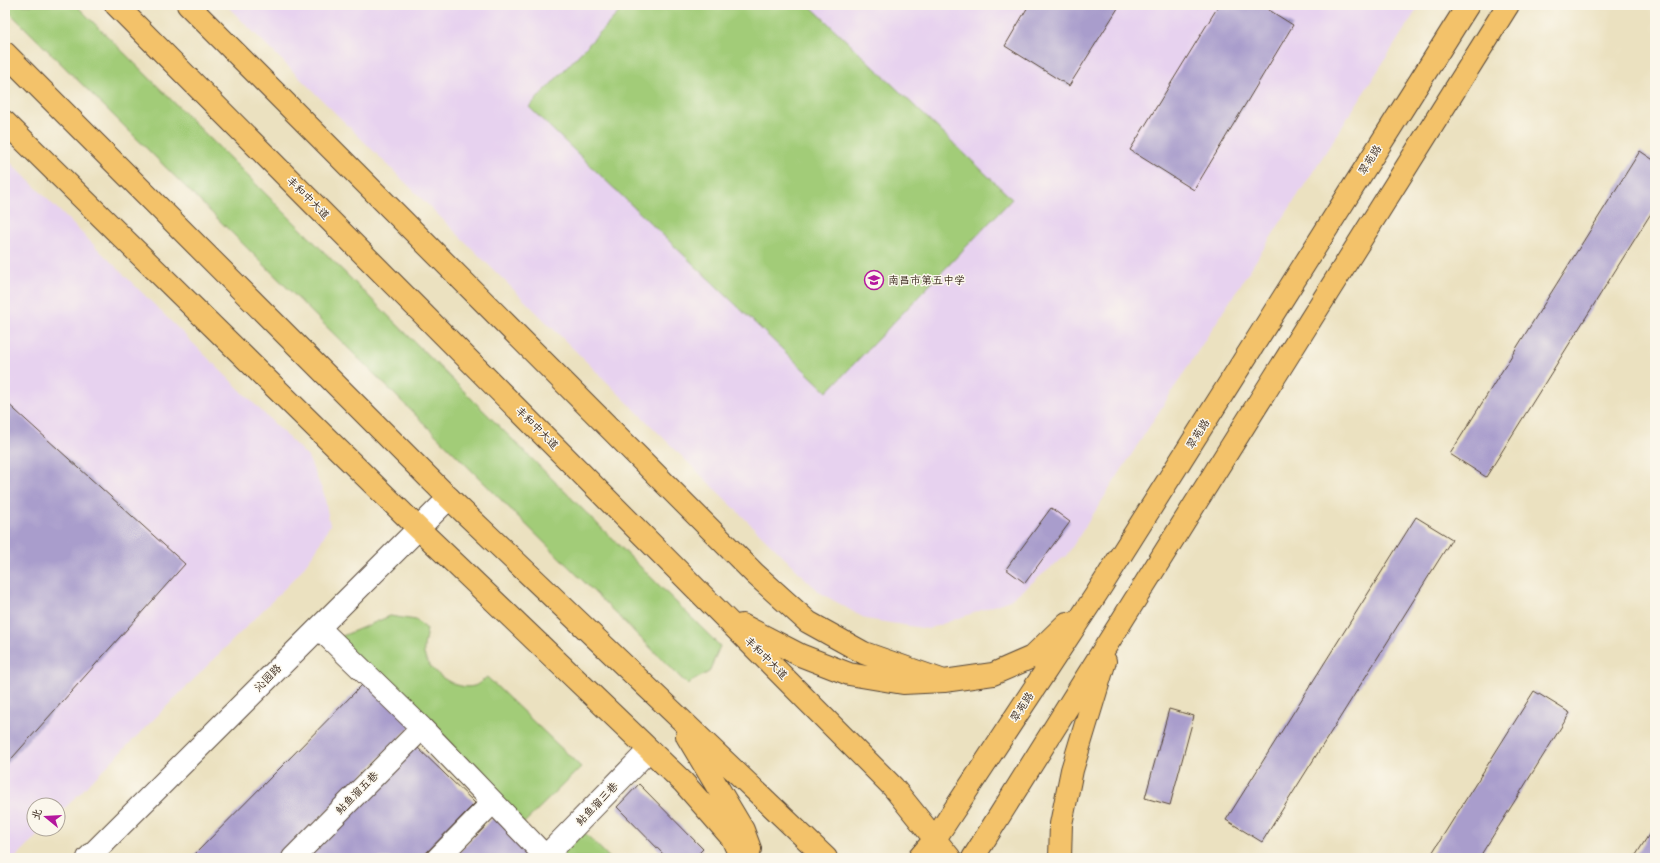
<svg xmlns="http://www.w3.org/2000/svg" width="1660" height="863" viewBox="0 0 1660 863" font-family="'Architects Daughter','LXGW WenKai TC',sans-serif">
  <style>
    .built { fill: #e7d2ef }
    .green { fill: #a2cc78; stroke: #6e7b4b }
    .building { fill: #a99dcc }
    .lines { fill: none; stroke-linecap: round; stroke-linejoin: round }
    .minor-casing { stroke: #554536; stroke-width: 24 }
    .major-casing { stroke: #554536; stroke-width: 24 }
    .minor { stroke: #fff; stroke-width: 22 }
    .major { stroke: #f3c26a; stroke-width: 22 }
    .labels { text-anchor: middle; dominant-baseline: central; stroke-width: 3; stroke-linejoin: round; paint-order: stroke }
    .street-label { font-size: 11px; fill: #3b2a1e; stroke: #fbf7ec }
    .poi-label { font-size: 11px; fill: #3b2a1e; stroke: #fbf7ec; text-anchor: start }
  </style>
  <rect width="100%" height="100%" fill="#fbf7ec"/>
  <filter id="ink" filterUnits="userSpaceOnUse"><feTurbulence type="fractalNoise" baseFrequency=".025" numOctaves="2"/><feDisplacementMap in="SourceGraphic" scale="8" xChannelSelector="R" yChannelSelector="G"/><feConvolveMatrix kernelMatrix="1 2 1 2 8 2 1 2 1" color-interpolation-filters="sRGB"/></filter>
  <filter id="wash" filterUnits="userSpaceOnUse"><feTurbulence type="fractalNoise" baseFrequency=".012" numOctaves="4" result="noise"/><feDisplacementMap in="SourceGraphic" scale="16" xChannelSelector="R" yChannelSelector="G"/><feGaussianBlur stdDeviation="0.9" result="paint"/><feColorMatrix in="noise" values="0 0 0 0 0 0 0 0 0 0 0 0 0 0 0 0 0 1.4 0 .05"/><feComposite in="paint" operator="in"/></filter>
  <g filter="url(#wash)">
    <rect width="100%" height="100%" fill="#ebe1c0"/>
    <!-- built -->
    <path class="built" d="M226,5H1420L1067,555L1010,600L928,629L866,619L819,592Z
      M5,157L308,457L324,494L330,525L315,552L297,576L58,815V805H34V829H44L15,858H5Z"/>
    <!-- green -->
    <path class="green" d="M5,5H76L720,646L709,672L687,684L5,8Z
      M626,5H809L1012,199L827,392L529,107Z
      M390,616L416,620L427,629C426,636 423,648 424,654C429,672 456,691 474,686C478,685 483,680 487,677L581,767L523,824L333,640Z
      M583,831L610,858H556Z"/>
    <g id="blocks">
      <!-- building -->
      <path class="building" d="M1029,5H1120L1069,86L1005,46Z
        M1219,5H1261L1293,25L1194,190L1130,150Z
        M1640,151L1655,161V207L1486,477L1450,454Z
        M5,401L185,564L5,766Z
        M1051,508L1070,522L1025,583L1006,569Z
        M1416,517L1452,539L1262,842L1226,820Z
        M369,678L414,723L280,858H191Z
        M1534,691L1570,713L1479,858H1429Z
        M1169,709L1194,716L1170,805L1145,798Z
        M415,745L475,803L421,858H304Z
        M639,784L703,849L694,858H667L617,807Z
        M497,814L533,851L526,858H453Z
        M1655,825V858H1634Z"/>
    </g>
  </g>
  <g filter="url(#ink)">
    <use href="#blocks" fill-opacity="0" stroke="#554536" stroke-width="1"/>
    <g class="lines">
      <defs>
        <path id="minor" d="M319,628L422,728L547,858
          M88,858L449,498
          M293,858L422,728
          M438,858L493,802
          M544,858L649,750"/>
        <path id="major" d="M116,5L893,787L950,858
          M188,5L755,574L808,622L864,653L944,681
          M5,53L449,498L826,858
          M5,122L418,528L683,782L732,838L741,858
          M742,625L800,655L849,674L903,683L944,681L993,674L1032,657L1067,623
          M687,736L743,830L750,849
          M919,858L935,839L1097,593L1468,5
          M973,858L1508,5
          M1060,858L1061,824L1072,770L1105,661"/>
      </defs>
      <!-- minor casing -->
      <use href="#minor" class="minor-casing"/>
      <!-- major casing -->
      <use href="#major" class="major-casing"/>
      <!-- minor -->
      <use href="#minor" class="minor"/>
      <!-- major -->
      <use href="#major" class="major"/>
    </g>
  </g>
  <!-- icons -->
  <defs>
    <symbol id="school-ring" viewBox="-11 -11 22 22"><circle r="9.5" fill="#fbf7ec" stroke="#b5179e" stroke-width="1.5"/><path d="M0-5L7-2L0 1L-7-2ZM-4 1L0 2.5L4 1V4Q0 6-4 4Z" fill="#b5179e"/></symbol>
  </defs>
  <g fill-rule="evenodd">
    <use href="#school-ring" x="863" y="269" width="22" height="22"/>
  </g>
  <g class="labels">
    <!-- street labels -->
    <g class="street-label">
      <text transform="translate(1370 160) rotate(-58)">翠苑路</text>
      <text transform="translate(308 198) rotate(45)">丰和中大道</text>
      <text transform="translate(537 428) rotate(45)">丰和中大道</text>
      <text transform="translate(1198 434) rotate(-58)">翠苑路</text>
      <text transform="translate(766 658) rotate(45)">丰和中大道</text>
      <text transform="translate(268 678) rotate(-45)">沁园路</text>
      <text transform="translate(1022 707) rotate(-57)">翠苑路</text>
      <text transform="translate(357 793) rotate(-45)">鲇鱼溜五巷</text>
      <text transform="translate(597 804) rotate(-46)">鲇鱼溜三巷</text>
    </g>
    <!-- poi labels -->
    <g class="poi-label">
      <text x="888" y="280">南昌市第五中学</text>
    </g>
  </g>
  <!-- margin -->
  <rect width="1660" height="863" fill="none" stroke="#fbf7ec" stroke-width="20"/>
  <!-- north arrow -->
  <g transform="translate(46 817) rotate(288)"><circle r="19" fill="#fbf7ec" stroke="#aea59a"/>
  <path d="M0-3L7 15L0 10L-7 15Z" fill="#b5179e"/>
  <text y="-6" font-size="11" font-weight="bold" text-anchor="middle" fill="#3b2a1e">北</text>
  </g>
</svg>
